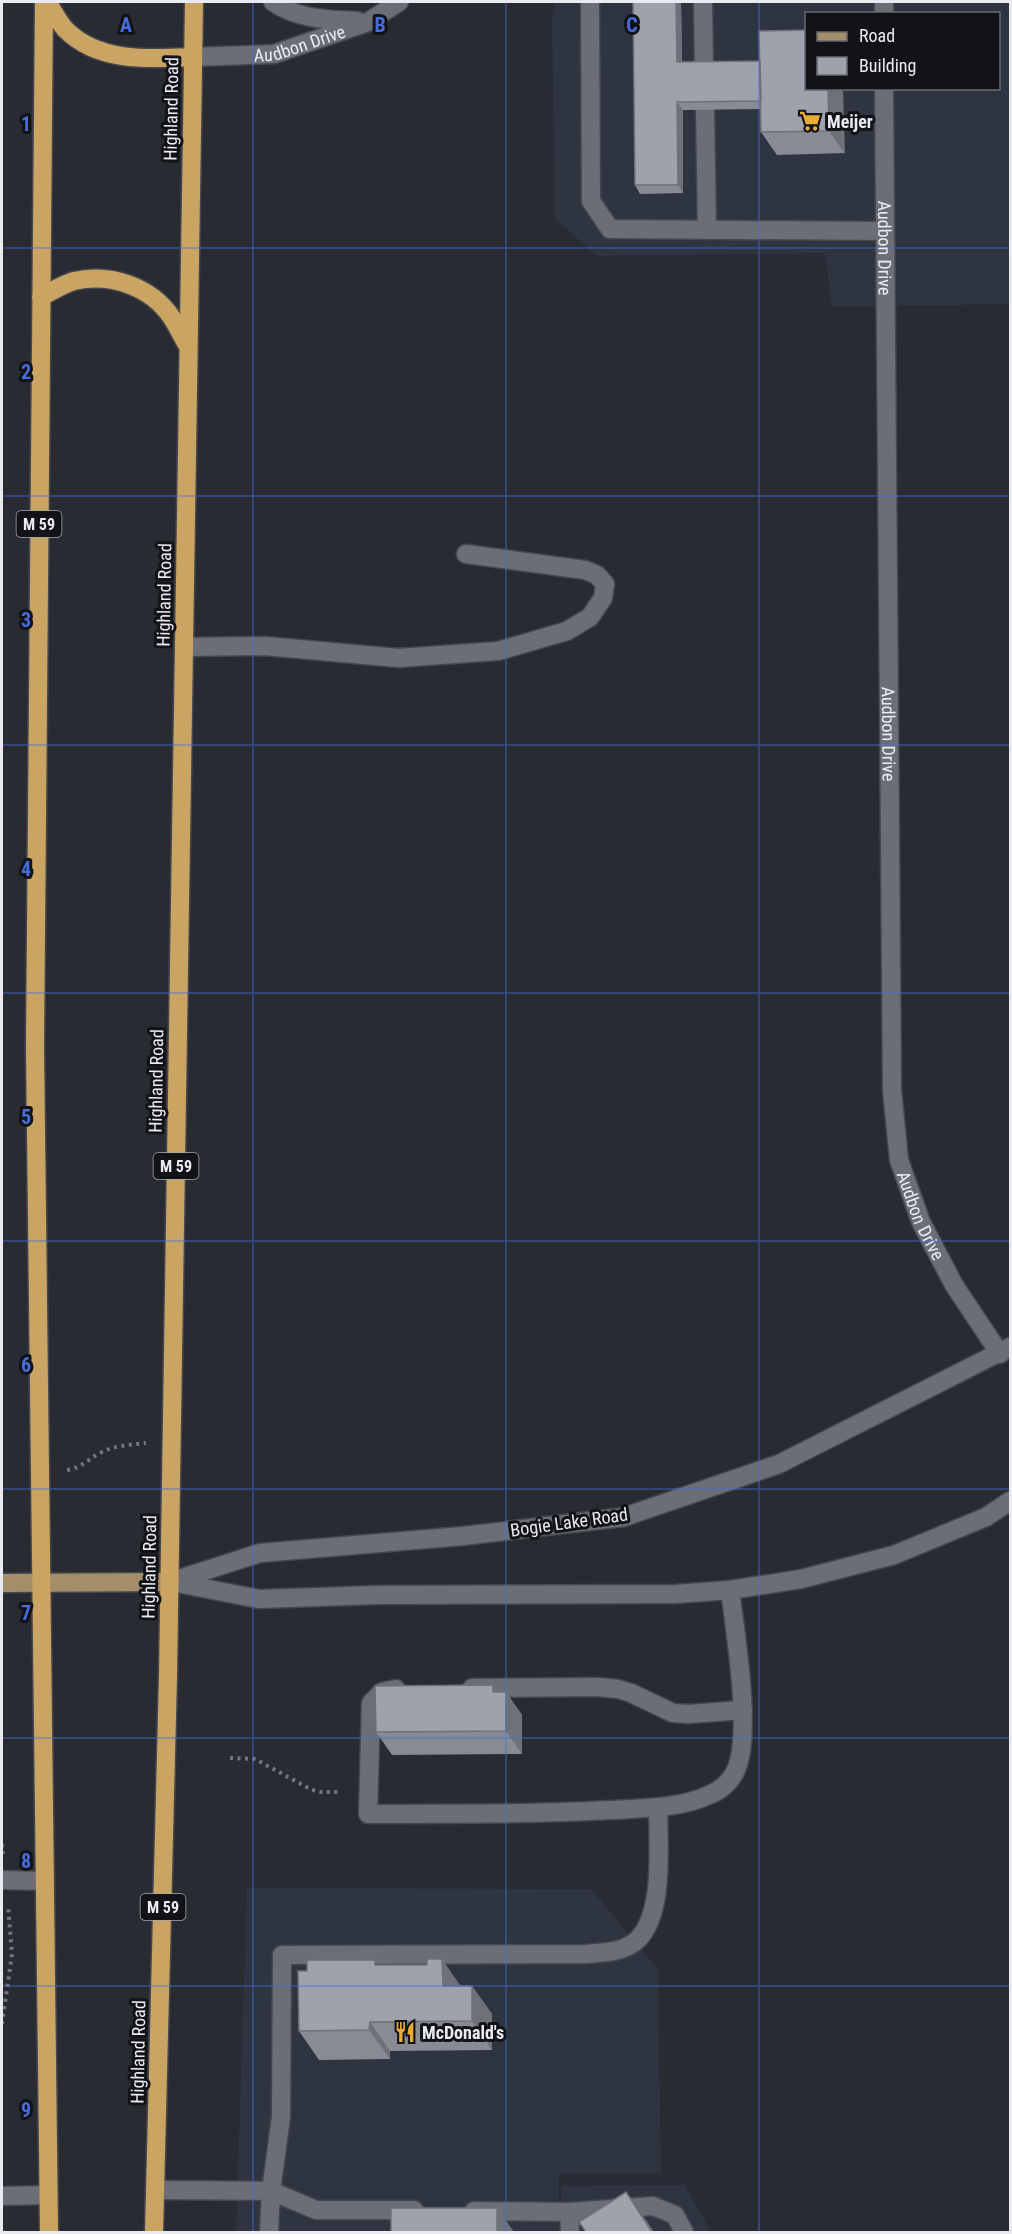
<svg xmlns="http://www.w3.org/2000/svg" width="1012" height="2234" viewBox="0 0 1012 2234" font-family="'Roboto Condensed',sans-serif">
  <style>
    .built { fill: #2f3441; fill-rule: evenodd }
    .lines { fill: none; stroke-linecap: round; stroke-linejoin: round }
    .minor-casing { stroke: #45474d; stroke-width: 21 }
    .major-casing { stroke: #45474d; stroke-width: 21 }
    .highway-casing { stroke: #45474d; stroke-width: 21 }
    .path { stroke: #73767c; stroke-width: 4; stroke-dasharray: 3 4.5; stroke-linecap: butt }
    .minor { stroke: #6b6e77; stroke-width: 18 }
    .major { stroke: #a48e6a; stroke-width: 18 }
    .highway { stroke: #caa462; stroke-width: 18 }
    .wall { fill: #898b94 }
    .shaded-wall { fill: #6f7178 }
    .building { fill: #9fa2ac; stroke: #6f7178; stroke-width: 1.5 }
    .grid { fill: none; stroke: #466ddd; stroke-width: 1.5; stroke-opacity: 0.55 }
    .labels { text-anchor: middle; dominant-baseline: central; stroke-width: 6; stroke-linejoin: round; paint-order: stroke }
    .shield { fill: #121317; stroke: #a8aaaf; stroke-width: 1.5 }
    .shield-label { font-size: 16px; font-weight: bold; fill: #e9ebf0 }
    .street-label { font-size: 18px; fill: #e9ebf0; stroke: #121317 }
    .poi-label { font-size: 18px; font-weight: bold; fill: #e9ebf0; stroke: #121317; text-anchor: start }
    .grid-label { font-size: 20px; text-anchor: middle; font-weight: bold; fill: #466ddd; stroke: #121317; stroke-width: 6; stroke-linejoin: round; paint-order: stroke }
  </style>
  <rect width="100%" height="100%" fill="#282b32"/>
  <!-- built -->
  <path class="built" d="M555,2H1010V304L832,307L825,253L597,256L555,219L552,21ZM806,14H998V88H806Z
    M247,1888L591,1889L658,1969L661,2173L559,2174V2232H236Z
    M685,2185L711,2232H562L561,2186Z"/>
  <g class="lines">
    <defs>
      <g id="minor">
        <path d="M273,2C297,19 328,20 357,21"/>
        <path d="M590,2L591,201L610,229L883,231"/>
        <path d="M703,2L704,69"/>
        <path d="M884,14V2"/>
        <path id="s1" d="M193,57L274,54L368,22L399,2"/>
        <path id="s2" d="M884,88L892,1090L899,1160L921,1222L954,1285L1000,1354"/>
        <path d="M705,110L707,230"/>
        <path d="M185,647L265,646L398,658L498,651L567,631L590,617L603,598L605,584L597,575L585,570L466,554"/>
        <path d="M170,1582L260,1553L463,1536L624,1517L779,1464L1010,1347"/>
        <path d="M172,1582L259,1599L376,1595L675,1594L730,1590L801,1579L894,1555L986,1517L1010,1501"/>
        <path d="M472,1688L599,1687L618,1689L631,1693L673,1713L689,1714L743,1710"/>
        <path d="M396,1689L382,1692L371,1703L368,1814C448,1813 529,1815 610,1810C642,1808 678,1809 709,1795C720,1791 730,1782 735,1772C753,1737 735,1631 730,1590"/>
        <path d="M2,1880L45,1881"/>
        <path d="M155,2190L271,2191L316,2210H414"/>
        <path d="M2,2196L48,2195"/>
        <path d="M474,2211L569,2212L570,2232"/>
        <path d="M569,2212L653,2206L675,2215L684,2232"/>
        <path d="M269,2232L271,2191L281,2117L282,1955L587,1954C602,1952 618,1953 632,1944C666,1922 658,1844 658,1807"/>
      </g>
      <path id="major" d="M2,1583L170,1582"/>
      <path id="highway" d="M44,2L35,1047L49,2232
        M47,2C53,10 58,21 65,29C98,63 150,59 193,57
        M41,297C51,292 63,284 74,281C110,273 151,286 172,318C178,327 182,337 188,346
        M154,2232L168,1676L194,2"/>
    </defs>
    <!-- minor casing -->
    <use href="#minor" class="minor-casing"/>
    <!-- major casing -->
    <use href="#major" class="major-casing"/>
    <!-- highway casing -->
    <use href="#highway" class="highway-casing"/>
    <!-- path -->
    <path class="path" d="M67,1470C82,1468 89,1458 102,1452C116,1445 131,1445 146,1443
      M230,1758L255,1759L312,1790L321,1792H341
      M2,1844L3,1854
      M2,2024L12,1954L8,1906"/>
    <!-- minor -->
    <use href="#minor" class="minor"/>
    <!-- major -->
    <use href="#major" class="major"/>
    <!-- highway -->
    <use href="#highway" class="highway"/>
  </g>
  <!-- wall -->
  <path class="wall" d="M633,2H681L682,62L760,61L759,31L845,153L777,155L761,132V109L683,110V193L640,194L635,185Z
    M498,1692H506L522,1715V1754L392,1755L376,1732Z
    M379,1965L461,1986H472L492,2014V2050L390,2051V2059L319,2060L299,2031L307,1971Z"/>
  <!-- shaded-wall -->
  <path class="shaded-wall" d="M676,2H681L682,70L677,62Z
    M828,88H843L845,153L829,131Z
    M677,102L683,110V193L678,185Z
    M493,1685L506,1704V1692L522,1715V1754L506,1731L493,1692Z
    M442,1959L462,1988L443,1986Z
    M472,1986L492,2014V2050L472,2021Z
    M370,2022L390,2051V2059L369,2030Z
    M626,2192L646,2220L654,2232H652Z
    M497,2208L514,2232H497Z"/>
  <!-- building -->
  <path class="building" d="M633,2H676L677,62L760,61L761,101L677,102L678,185H635Z
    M807,30V88H828L829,131L761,132L759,31Z
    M493,1685V1692H506V1731L376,1732L375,1686Z
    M427,1959H442L443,1986H472V2021L370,2022L369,2030L299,2031L298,1971H307V1960H375V1965H427Z
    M626,2192L652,2232H586L579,2222Z
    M391,2208H497V2232H391Z"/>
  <!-- grid -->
  <path class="grid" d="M253,2V2232M506,2V2232M759,2V2232M2,248H1010M2,496H1010M2,745H1010M2,993H1010M2,1241H1010M2,1489H1010M2,1738H1010M2,1986H1010"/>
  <!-- icons -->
  <defs>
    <symbol id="supermarket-bare" viewBox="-9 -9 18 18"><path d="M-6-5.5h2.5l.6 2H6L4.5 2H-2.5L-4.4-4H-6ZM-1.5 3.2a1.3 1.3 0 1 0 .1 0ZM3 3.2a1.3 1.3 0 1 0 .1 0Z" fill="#e7ac36" stroke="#121317" stroke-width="2.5" paint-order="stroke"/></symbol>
    <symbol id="restaurant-bare" viewBox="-9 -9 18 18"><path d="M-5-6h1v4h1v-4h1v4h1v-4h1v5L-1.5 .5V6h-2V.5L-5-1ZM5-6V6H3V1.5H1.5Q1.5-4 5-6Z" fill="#e7ac36" stroke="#121317" stroke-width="2.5" paint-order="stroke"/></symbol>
  </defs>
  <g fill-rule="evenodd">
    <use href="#supermarket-bare" x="795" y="106" width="30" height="30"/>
    <use href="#restaurant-bare" x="390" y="2017" width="30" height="30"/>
  </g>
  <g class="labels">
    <!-- shield labels -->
    <g class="shield">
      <rect x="16.5" y="511" width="45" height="26" rx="4.5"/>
      <rect x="153.5" y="1153" width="45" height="26" rx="4.5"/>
      <rect x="140.5" y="1894" width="45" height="26" rx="4.5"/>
    </g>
    <g class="shield-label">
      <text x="39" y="524">M 59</text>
      <text x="176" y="1166">M 59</text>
      <text x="163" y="1907">M 59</text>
    </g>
    <!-- street labels -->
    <g class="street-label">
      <text stroke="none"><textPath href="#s1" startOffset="108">Audbon Drive</textPath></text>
      <text transform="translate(171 109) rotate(-89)">Highland Road</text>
      <text stroke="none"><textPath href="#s2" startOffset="160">Audbon Drive</textPath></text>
      <text transform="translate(164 595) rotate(-89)">Highland Road</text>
      <text stroke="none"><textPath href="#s2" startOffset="646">Audbon Drive</textPath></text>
      <text transform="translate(156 1081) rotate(-89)">Highland Road</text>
      <text stroke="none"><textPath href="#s2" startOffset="1132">Audbon Drive</textPath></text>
      <text transform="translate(569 1522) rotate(-8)">Bogie Lake Road</text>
      <text transform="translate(149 1567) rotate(-89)">Highland Road</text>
      <text transform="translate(138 2052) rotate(-89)">Highland Road</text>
    </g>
    <!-- poi labels -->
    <g class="poi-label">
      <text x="827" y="121">Meijer</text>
      <text x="422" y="2032">McDonald's</text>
    </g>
  </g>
  <g class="grid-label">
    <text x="126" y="32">A</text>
    <text x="380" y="32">B</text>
    <text x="632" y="32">C</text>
    <text x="26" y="131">1</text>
    <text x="26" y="379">2</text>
    <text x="26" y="627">3</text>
    <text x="26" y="876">4</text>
    <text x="26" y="1124">5</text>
    <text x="26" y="1372">6</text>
    <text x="26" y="1620">7</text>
    <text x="26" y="1868">8</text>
    <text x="26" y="2117">9</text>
  </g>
  <!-- border -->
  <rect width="1012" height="2234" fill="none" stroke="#e9ebf0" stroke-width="6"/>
  <!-- legend -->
  <rect x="805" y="12" width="195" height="78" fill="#121317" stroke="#68696e" stroke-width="1.5"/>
  <rect x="817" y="32" width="30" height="9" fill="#a48e6a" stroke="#68696e" stroke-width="1.5"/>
  <text x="859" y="42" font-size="18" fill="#e9ebf0">Road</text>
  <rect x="817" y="57" width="30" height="18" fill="#9fa2ac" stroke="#68696e" stroke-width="1.5"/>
  <text x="859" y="72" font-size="18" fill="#e9ebf0">Building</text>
</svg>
